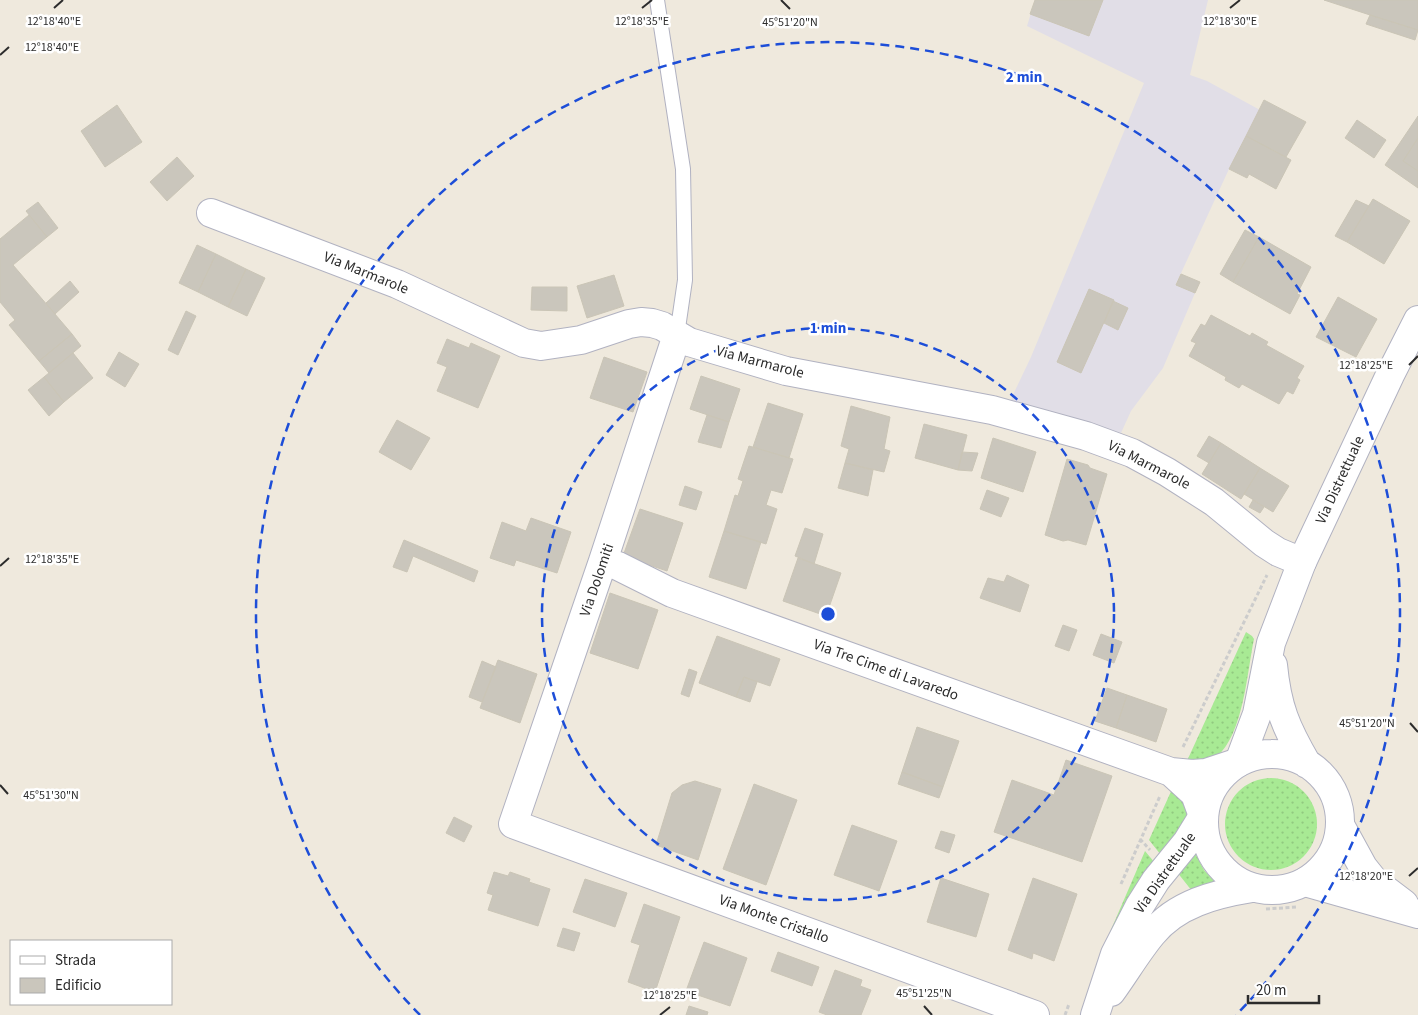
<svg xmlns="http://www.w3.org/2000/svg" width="1418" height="1015" viewBox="0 0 1418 1015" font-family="'Source Sans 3',sans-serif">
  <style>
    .industrial { fill: #e1dee7 }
    .grass { fill: url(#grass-dots) }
    .building { fill: #cac6bc; stroke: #cac5b6 }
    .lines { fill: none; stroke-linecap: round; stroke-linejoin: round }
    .service-casing { stroke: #b1b2c1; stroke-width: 16 }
    .minor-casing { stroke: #b1b2c1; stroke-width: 30 }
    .tertiary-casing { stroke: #b1b2c1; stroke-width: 30 }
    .secondary-casing { stroke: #b1b2c1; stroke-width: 30 }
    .path { stroke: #ccc; stroke-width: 3; stroke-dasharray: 4 2.5; stroke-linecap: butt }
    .service { stroke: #fff; stroke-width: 14 }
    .minor { stroke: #fff; stroke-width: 28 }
    .tertiary { stroke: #fff; stroke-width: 28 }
    .secondary { stroke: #fff; stroke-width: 28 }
    .ticks { fill: none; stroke: #2c2c2c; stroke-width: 2 }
    .ring { fill: none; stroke: #1d4ed8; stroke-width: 2.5; stroke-dasharray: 9 6 }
    .labels { text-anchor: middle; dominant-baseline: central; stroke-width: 5; stroke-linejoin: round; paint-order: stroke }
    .street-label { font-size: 15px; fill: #2c2c2c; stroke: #fff }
    .ticks-label { font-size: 12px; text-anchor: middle; fill: #2c2c2c; stroke: #fff; stroke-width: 5; stroke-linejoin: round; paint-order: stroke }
    .centre { fill: #1d4ed8; stroke: #fff; stroke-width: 2.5 }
    .ring-label { font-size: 15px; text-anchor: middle; font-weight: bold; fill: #1d4ed8; stroke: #fff; stroke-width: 5; stroke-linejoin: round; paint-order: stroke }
  </style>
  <defs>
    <pattern id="grass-dots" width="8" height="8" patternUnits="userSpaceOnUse" patternTransform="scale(1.25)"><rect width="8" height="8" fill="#a8ea94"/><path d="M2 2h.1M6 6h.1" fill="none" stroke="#91c980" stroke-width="1.8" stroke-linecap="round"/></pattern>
  </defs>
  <rect width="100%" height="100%" fill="#efe9dd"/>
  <!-- industrial -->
  <path class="industrial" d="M1035,0H1208L1190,75L1207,81L1260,110L1229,169L1176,284L1195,293L1163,368L1131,411L1121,433L1011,404L1012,397L1031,357L1144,83L1027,26Z"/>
  <!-- grass -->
  <path class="grass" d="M1246,632L1252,636L1254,639C1247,672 1243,741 1213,759C1206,763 1194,762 1186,763Z
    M1225 824a46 46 0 1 1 92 0a46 46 0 1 1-92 0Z
    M1173,787C1177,792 1186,800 1187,806C1191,825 1171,842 1161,855L1149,840Z
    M1145,851L1155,863L1111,934L1110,932Z
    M1195,853L1204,870L1216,883L1192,891L1177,872Z"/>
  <!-- building -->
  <path class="building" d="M1035,0H1103L1089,36L1030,14Z
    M1324,0H1418V30L1370,15Z
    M1370,15L1418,30L1415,40L1366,24Z
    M1264,100L1306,122L1286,157L1246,136Z
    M117,105L142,142L105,167L81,131Z
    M1418,116V138L1403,161L1418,171V188L1385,165Z
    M1357,120L1386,140L1374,158L1345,138Z
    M1246,136L1291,160L1276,189L1249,174L1247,178L1229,169Z
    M1418,138V171L1403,161Z
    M177,157L194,176L167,201L150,182Z
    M1373,199L1410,221L1384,264L1347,242Z
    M1356,200L1369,206L1347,242L1335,236Z
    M38,202L58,228L47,237L26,211Z
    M29,215L47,237L13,265L72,334L39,361L9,325L15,320L0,302V239Z
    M1245,230L1259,237L1233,282L1220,274Z
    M1259,237L1311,267L1297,294L1300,295L1290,314L1233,282Z
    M197,245L216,254L198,292L179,283Z
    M216,254L246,269L228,307L198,292Z
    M246,269L265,278L247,316L228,307Z
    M1181,274L1200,282L1195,293L1176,285Z
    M614,275L624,306L587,318L577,286Z
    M70,281L79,292L55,314L46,303Z
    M532,287H567V311L531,310Z
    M1089,289L1114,300L1081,373L1057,362Z
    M1338,297L1377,319L1356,357L1316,337Z
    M1113,301L1128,308L1118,330L1104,323Z
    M186,311L196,316L178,355L168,350Z
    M1211,315L1250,336L1252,333L1268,342L1266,345L1304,366L1297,378L1300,380L1293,394L1287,391L1279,404L1242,384L1239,388L1225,380L1226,377L1189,356L1196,343L1191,341L1201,324L1205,326Z
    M72,334L81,346L49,373L39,361Z
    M447,339L469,348L471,343L500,356L478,408L437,391L447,367L437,363Z
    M119,352L139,364L125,387L106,375Z
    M73,353L93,378L64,402L44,377Z
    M604,357L647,372L633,412L590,398Z
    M701,376L740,389L729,422L690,409Z
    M44,377L64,402L49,416L28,390Z
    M768,403L803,414L789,458L753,447Z
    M851,406L890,417L884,449L890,451L884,472L845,463L849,449L841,446Z
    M707,415L729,422L721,448L698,442Z
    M397,420L430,438L411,470L379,452Z
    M924,424L967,435L958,470L915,458Z
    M1209,436L1221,443L1209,463L1197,456Z
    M993,438L1036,452L1023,492L981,478Z
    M1221,443L1260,468L1241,499L1202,474Z
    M749,446L793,459L782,493L771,490L766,505L777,509L766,544L724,531L735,495L738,496L743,481L738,479Z
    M962,452L978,453L972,471L958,470Z
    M1067,459L1088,465L1090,468L1107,474L1086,545L1068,540L1063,541L1045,535Z
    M845,463L873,470L868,496L838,488Z
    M1260,468L1289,486L1273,512L1244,494Z
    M685,486L702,492L696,510L679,505Z
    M987,490L1009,498L1001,517L980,509Z
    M1253,500L1264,507L1260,513L1249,507Z
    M640,509L683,523L667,571L623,556Z
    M531,518L571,532L557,573L516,560L514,566L490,558L502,522L526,531Z
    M805,528L823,534L814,564L795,556Z
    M724,531L761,542L746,589L709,577Z
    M404,540L478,571L474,582L413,556L407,572L393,567Z
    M798,558L841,573L826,616L783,601Z
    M1007,575L1029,585L1020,612L980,598L988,578L1004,582Z
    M610,593L658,610L638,669L590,653Z
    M1063,625L1077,630L1069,651L1055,646Z
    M1101,634L1122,642L1114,663L1093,655Z
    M717,636L780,659L770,686L744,677L736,697L699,683Z
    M498,660L537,674L520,723L480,708Z
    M482,661L496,667L482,702L469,697Z
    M689,669L697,672L689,697L681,694Z
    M744,677L757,682L750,702L736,697Z
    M1107,688L1127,695L1116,728L1095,721Z
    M1127,695L1167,709L1156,742L1116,728Z
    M917,727L959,741L943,787L902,772Z
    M1066,760L1112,776L1082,862L994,832L1012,780L1054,795Z
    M902,772L943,787L939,798L898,784Z
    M695,781L721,789L698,860L656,845L672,793L682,785Z
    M754,784L797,800L766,885L723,869Z
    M454,817L472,826L464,842L446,833Z
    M852,825L897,841L879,891L834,875Z
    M941,831L955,835L949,853L935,848Z
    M494,872L508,876L510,872L530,879L529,882L550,889L538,926L488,910L493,895L487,893Z
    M941,878L989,894L976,937L927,922Z
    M1033,878L1077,894L1054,961L1033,953L1032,959L1008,950Z
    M585,879L627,893L615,927L573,912Z
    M644,904L680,917L655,992L628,982L640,945L631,942Z
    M563,928L580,933L574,951L557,946Z
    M704,942L747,958L730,1006L686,991Z
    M778,952L819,967L812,986L771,971Z
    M835,970L862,980L860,986L871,990L861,1015H827L819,1012Z
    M689,1006L708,1012L707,1015H686Z"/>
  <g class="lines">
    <defs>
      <path id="service" d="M657,0L683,169L685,280L677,335"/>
      <path id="minor" d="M211,213L397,284L524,343L541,346L581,340L629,324L641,322L652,323L662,326L689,342L786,371L992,410L1086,436L1132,453L1167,472L1214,502L1264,543L1278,552L1302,562
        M677,335L603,561L513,824L1035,1015
        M603,561L618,566L672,593L1171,772
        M1203,816L1195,794L1171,772L1192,774L1206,773L1239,762"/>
      <path id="tertiary" d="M1340,825L1363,867L1375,882L1404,904
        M1305,882L1418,914"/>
      <path id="secondary" d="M1273,665C1277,707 1286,728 1307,764
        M1204 822a68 68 0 1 1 136 0a68 68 0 1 1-136 0Z
        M1239,762L1257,714L1271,643L1302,562L1390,375L1418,320
        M1111,992C1125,973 1137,952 1152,934C1176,904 1215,894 1252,888
        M1095,1015L1115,954L1139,907L1156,880L1187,842L1203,816"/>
    </defs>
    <!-- service casing -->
    <use href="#service" class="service-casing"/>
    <!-- minor casing -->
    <use href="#minor" class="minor-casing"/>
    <!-- tertiary casing -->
    <use href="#tertiary" class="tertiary-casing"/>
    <!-- secondary casing -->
    <use href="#secondary" class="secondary-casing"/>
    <!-- path -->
    <path class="path" d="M1183,747L1267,575
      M1140,839L1150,850
      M1121,884L1160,796
      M1266,909L1297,907
      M1065,1015L1069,1004"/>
    <!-- service -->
    <use href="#service" class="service"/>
    <!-- minor -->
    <use href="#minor" class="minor"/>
    <!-- tertiary -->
    <use href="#tertiary" class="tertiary"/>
    <!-- secondary -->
    <use href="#secondary" class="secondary"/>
  </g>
  <!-- ticks -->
  <path class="ticks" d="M781,0L790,9M54,8L63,0M642,8L652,0M1230,8L1240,0M0,55L9,47M1409,365L1418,356M0,566L9,558M1410,723L1418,732M0,785L8,794M1409,876L1418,868M924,1006L932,1015M660,1015L670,1007"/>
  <!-- distance rings -->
  <g class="ring">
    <circle cx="828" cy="614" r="286"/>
    <path d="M420 1015A572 572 0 1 1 1236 1015"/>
  </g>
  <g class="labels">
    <!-- street labels -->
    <g class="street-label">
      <text transform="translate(366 273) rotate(22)">Via Marmarole</text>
      <text transform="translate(760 362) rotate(15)">Via Marmarole</text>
      <text transform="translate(1149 465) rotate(27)">Via Marmarole</text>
      <text transform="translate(1340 480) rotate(-65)">Via Distrettuale</text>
      <text transform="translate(597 580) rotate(-71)">Via Dolomiti</text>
      <text transform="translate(886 670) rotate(20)">Via Tre Cime di Lavaredo</text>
      <text transform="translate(1165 873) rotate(-55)">Via Distrettuale</text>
      <text transform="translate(774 919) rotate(20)">Via Monte Cristallo</text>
    </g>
  </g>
  <g class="ticks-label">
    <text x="54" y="25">12°18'40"E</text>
    <text x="642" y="25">12°18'35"E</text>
    <text x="1230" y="25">12°18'30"E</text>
    <text x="790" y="26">45°51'20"N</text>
    <text x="52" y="51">12°18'40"E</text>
    <text x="1366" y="369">12°18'25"E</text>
    <text x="52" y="563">12°18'35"E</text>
    <text x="1367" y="727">45°51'20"N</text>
    <text x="51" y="799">45°51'30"N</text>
    <text x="1366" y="880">12°18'20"E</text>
    <text x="924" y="997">45°51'25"N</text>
    <text x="670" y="999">12°18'25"E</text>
  </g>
  <circle cx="828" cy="614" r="8" class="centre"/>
  <g class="ring-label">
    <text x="1024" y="82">2 min</text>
    <text x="828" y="333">1 min</text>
  </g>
  <!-- legend -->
  <rect x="10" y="940" width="162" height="65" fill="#ffffff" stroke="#ababab"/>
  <rect x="20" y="956" width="25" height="8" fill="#ffffff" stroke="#ababab"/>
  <text x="55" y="965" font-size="15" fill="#2c2c2c">Strada</text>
  <rect x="20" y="978" width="25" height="15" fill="#cac6bc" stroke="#ababab"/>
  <text x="55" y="990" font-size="15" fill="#2c2c2c">Edificio</text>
  <!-- scale -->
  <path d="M1248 995v8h71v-8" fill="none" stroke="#2c2c2c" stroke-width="2.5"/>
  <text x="1256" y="995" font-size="15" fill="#2c2c2c" stroke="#ffffff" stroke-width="4" paint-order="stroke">20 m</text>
</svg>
